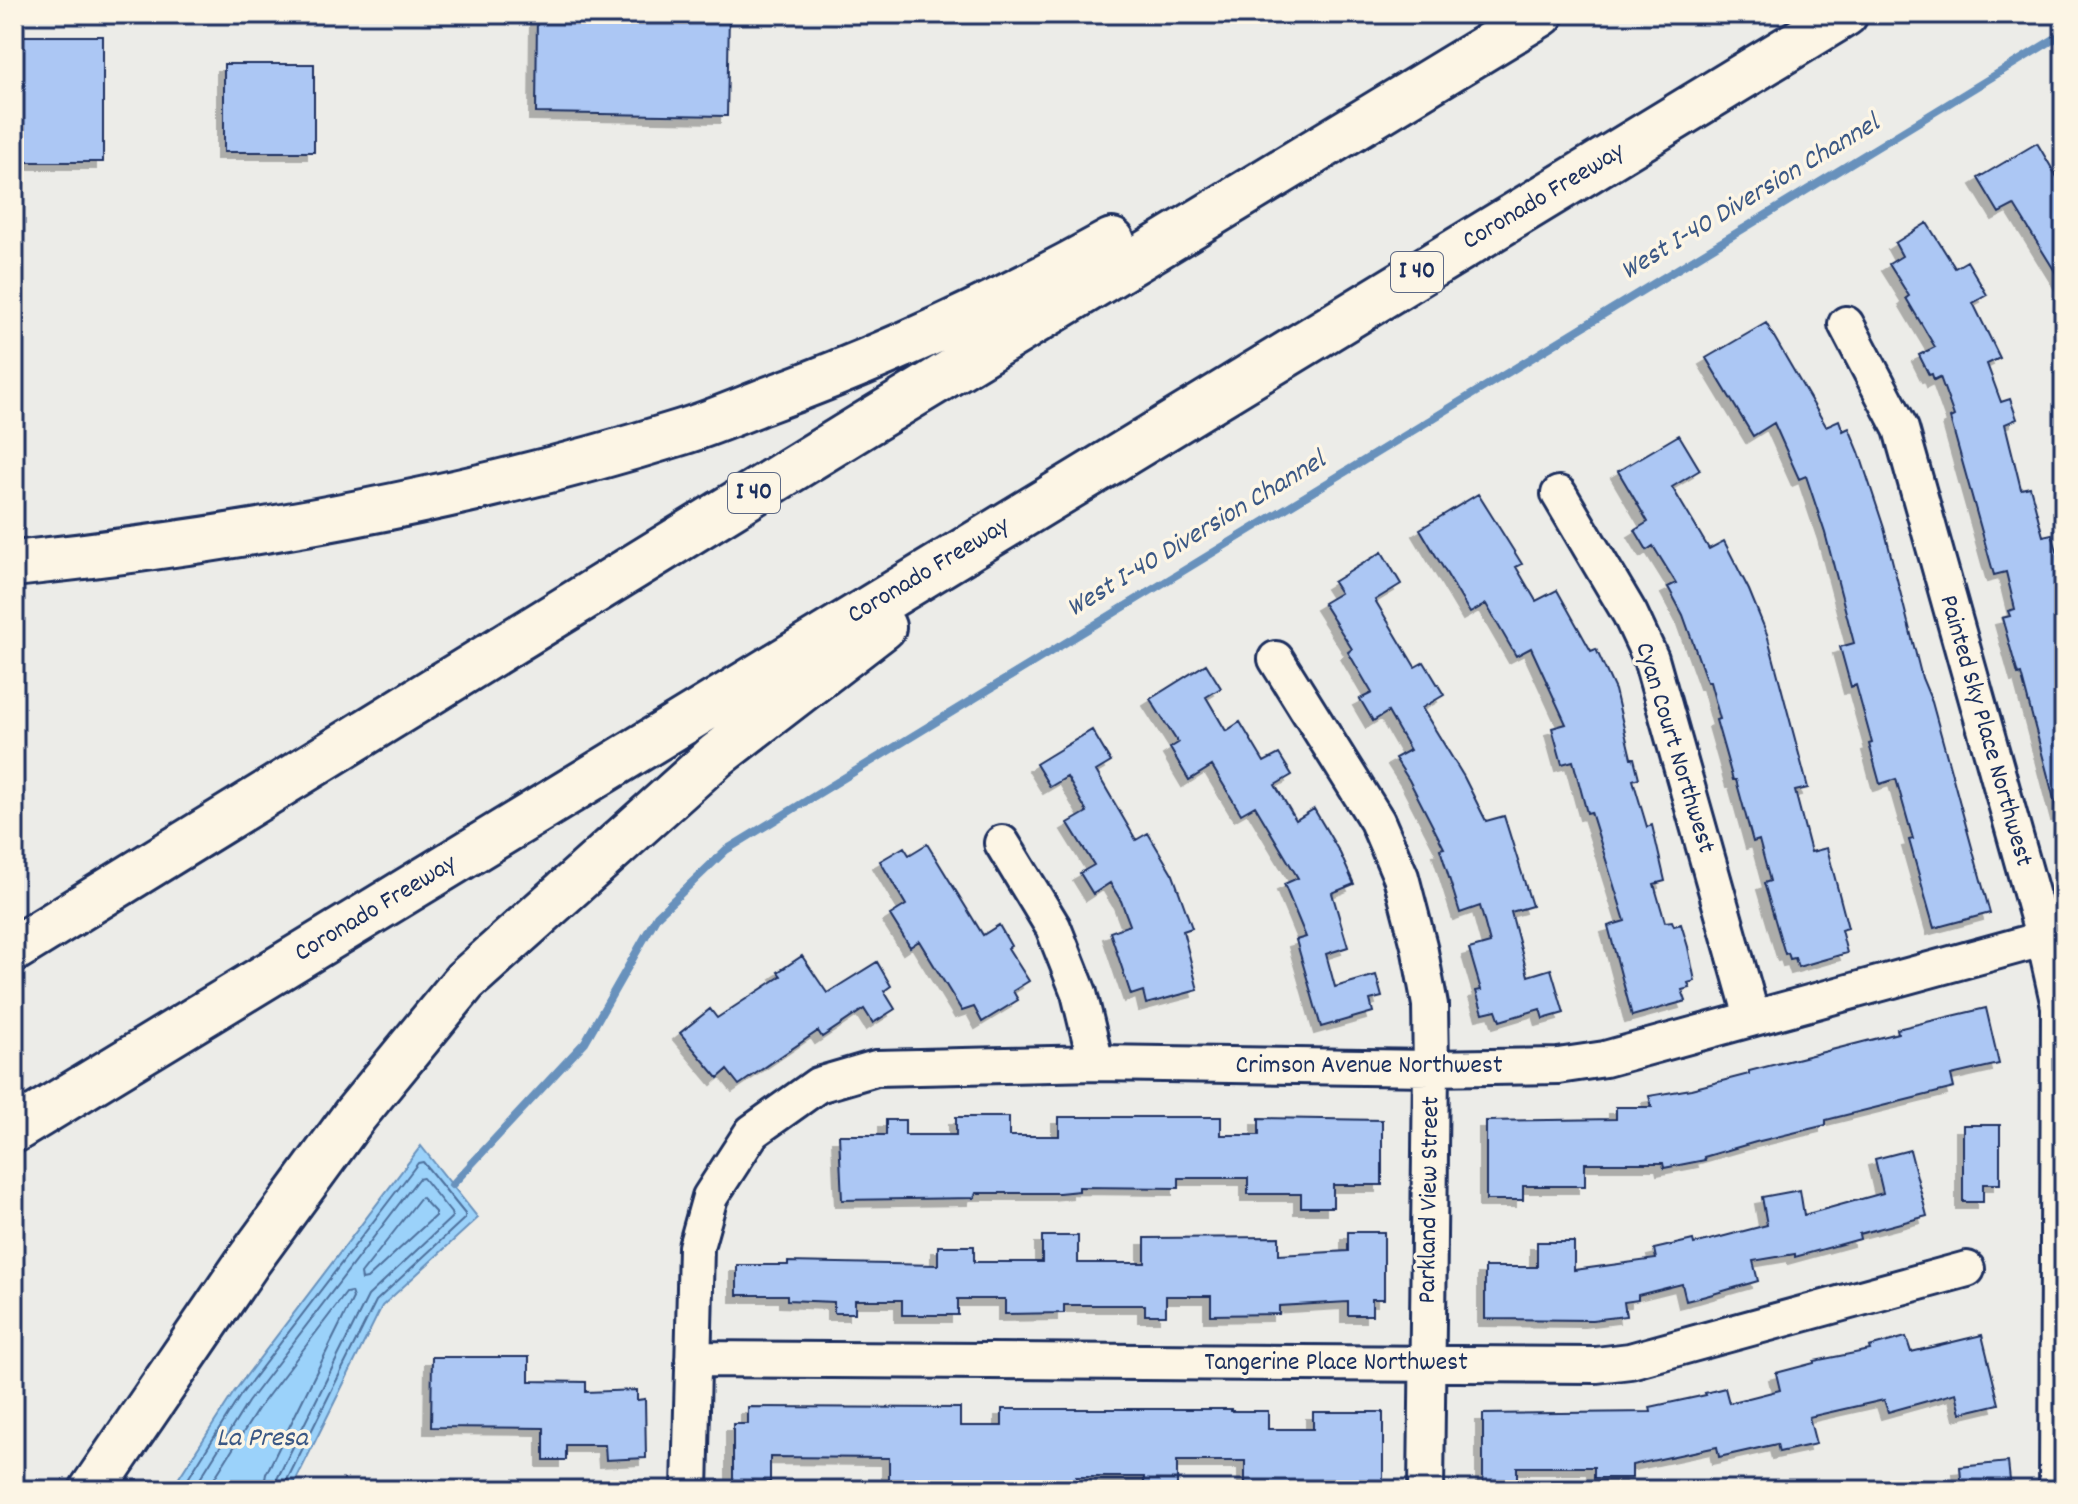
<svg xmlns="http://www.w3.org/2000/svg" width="2078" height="1504" viewBox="0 0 2078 1504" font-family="Dekko,sans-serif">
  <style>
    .water { fill: #9bd2fa; stroke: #6891bc; stroke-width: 2 }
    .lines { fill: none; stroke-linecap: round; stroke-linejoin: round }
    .shore { stroke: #4e709c; stroke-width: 2 }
    .stream { stroke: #6891bc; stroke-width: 8 }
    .building { fill: #acc7f4; stroke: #1b2f5e; stroke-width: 2; filter: url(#shadow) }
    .minor-casing { stroke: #1b2f5e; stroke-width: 40 }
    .highway-casing { stroke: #1b2f5e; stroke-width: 50 }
    .minor { stroke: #fcf5e5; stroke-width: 34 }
    .highway { stroke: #fcf5e5; stroke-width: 44 }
    .labels { text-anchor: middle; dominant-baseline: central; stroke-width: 7; stroke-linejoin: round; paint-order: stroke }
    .shield { fill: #fcf5e5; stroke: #5e6a86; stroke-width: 2 }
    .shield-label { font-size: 24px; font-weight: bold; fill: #1b2f5e }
    .street-label { font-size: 26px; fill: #1b2f5e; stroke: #fcf5e5 }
    .water-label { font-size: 28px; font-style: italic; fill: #3b5885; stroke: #fcf5e5 }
  </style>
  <defs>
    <filter id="shadow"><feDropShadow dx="-7" dy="7" stdDeviation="0" flood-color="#0004"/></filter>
  </defs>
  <rect width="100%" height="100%" fill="#ecece8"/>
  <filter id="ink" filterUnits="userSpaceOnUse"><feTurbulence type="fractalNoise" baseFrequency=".0125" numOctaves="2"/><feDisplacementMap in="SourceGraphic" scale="16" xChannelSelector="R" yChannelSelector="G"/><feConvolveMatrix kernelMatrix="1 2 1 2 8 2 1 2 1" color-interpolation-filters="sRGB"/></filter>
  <g filter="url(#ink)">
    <!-- water -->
    <path class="water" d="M421,1146L478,1218L382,1306L291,1490H171L234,1392Z"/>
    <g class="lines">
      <!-- shore -->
      <path class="shore" d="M421,1197L435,1212V1216L367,1279L362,1280L361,1274Z
        M181,1490L240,1396L418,1163L423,1162L465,1214V1218L376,1301L285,1484V1490
        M193,1490L248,1402L418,1179L423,1178L451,1213L452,1217L368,1296L277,1479L275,1490
        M207,1490L258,1409L346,1293L351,1292L353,1298L266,1474L263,1490"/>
      <!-- stream -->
      <path class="stream" d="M452,1185L585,1042L657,916L726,850L2064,33"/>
    </g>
    <!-- building -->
    <path class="building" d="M537,14H729L727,116L536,113Z
      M14,36H103V162H14Z
      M224,64H314V152H224Z
      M2037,143L2064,189V286L2014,205L1999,213L1978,178Z
      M1927,223L1955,268L1967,261L1987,295L1973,303L2000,358L1987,364L2001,402L2010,399L2017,419L2005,424L2021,489L2030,487L2043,536L2052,534L2064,575V813L2058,814L2021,674L2018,675L2002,618L2010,616L2008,611L2015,609L2006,572L1994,575L1950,418L1954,416L1940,377L1934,380L1932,374L1929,375L1919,355L1935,347L1906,298L1909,296L1889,264L1902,256L1895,243Z
      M1766,323L1826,426L1839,420L1843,431L1849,428L1859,452L1884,528L1922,678L1932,702L1990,913L1934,928L1909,840L1913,839L1896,779L1880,784L1869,744L1872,743L1856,685L1851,687L1840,647L1854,643L1825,533L1806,476L1799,479L1774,423L1753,436L1706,358Z
      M1679,435L1700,470L1672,487L1709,549L1724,541L1749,590L1767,634L1808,788L1795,791L1811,852L1827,848L1848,928L1841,930L1847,953L1798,967L1795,958L1790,959L1788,953L1785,954L1764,883L1770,881L1759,840L1753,842L1736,780H1733L1716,720L1720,719L1710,682H1707L1683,615L1668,587L1676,583L1653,546L1647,550L1635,530L1648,522L1618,471Z
      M1478,494L1522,564L1516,567L1536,601L1557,590L1591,651L1596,649L1615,690L1631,758H1634L1639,778L1633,780L1647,827L1652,825L1665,881L1654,884L1665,922L1672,921L1674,926L1681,924L1688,947L1695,981L1688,983L1690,988L1682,990L1686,1001L1632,1016L1608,926L1625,921L1591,812L1587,813L1573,761L1562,764L1552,728L1566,724L1531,648L1516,656L1486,604L1470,613L1420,529Z
      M1382,552L1401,584L1375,600L1415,667L1424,662L1444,695L1422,708L1464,777L1486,821L1504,816L1532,906L1511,912L1528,976L1551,969L1564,1013L1543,1019L1540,1009L1500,1021L1496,1010L1483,1013L1476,991L1481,990L1469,949L1490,943L1480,906L1460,913L1440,849L1444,848L1409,780L1395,758L1410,750L1388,712L1373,721L1360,699L1372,693L1348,652L1352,649L1323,603L1340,593L1333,582Z
      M1206,664L1221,688L1206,697L1226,731L1240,722L1264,762L1279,754L1292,775L1275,785L1296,820L1314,809L1340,853L1354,884L1332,893L1348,947L1326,954L1335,987L1376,975L1382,997L1370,1000L1373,1012L1321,1027L1296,940L1306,937L1284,884L1298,878L1255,806L1241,814L1212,766L1189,780L1170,748L1178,743L1150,699Z
      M1092,730L1111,762L1096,771L1136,840L1148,833L1173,875L1192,928L1183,931L1198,990L1146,1004L1143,991L1131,995L1110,932L1130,925L1121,901L1110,883L1093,894L1080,873L1094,865L1068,823L1087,812L1067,777L1050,787L1036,764Z
      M927,844L983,935L999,925L1011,946L1008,948L1029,981L1013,991L1018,1000L982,1022L974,1007L962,1011L919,941L910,947L890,915L906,905L880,861L904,847L909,855Z
      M802,956L827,993L877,962L891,986L884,991L895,1009L873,1023L864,1009L822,1037L818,1031L739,1085L727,1070L718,1078L680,1033L710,1009L717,1018L781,976L778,972Z
      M1986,1008L1999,1064L1951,1075L1954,1088L1826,1120V1125L1756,1142L1704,1157L1705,1160L1664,1168L1663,1163H1585V1186H1523V1200H1486V1121L1616,1119V1107H1652L1649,1096L1691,1089L1749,1074V1071L1898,1033L1897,1029Z
      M956,1117H1009V1136H1059V1117H1221V1135H1259V1118L1382,1120V1185H1333V1207H1301V1194H1248V1178H1179V1188L1079,1187V1191L1059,1193H976L974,1198L842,1200L839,1135H886V1120H905V1135H956Z
      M1963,1125H2000V1184H1983V1202H1963Z
      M1910,1150L1927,1216L1859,1234L1860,1239L1795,1257V1254L1753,1261L1758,1281L1706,1296L1686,1301L1682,1284L1638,1295V1300L1624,1302L1626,1316L1592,1320L1485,1319V1267H1537V1242H1574V1270L1656,1259L1654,1249L1693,1240L1694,1244L1767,1225L1762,1197L1800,1190L1804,1215L1883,1193L1875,1159Z
      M1348,1232H1384V1299H1372V1315H1348V1302L1279,1306V1314L1211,1315V1296H1166V1315H1145V1305H1064V1313L1005,1314V1299H958V1315H902V1300H855V1313H834V1302L787,1300V1295H737V1265H788V1262L938,1265V1246H974V1262H1042V1236H1078V1263H1145V1238L1279,1237V1255L1348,1251Z
      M1982,1335L1999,1404L1961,1413L1956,1393L1888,1412L1884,1400L1809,1417L1816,1444L1779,1452L1777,1444L1719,1457L1717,1447L1632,1465V1478H1594V1467H1517V1490H1483V1414L1651,1412L1650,1407L1706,1395L1705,1393L1725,1388L1729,1403L1780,1390L1776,1373L1814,1363V1361L1870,1350L1869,1347L1906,1337L1911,1352Z
      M432,1357H529V1381L586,1382V1392L637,1390V1400L645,1399L646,1458L606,1460L605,1445H566V1460H544V1428L431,1427Z
      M748,1407L960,1408V1426H1002V1409H1231V1411H1268V1429H1313V1412H1383V1490L1245,1488V1461H1177V1487H1144V1477H1076V1486L889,1483V1458L770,1457V1482H733V1424H748Z
      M2008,1462L2011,1490H1962L1960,1467Z"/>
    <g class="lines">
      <defs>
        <path id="minor" d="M1846,324L1901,429L2044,939L2059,1006L2057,1490
          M1559,494L1630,614L1651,659L1752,1017
          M1276,659L1377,821L1401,877L1419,946L1430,1005L1431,1068L1426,1490
          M1002,843L1053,927L1079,993L1096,1063
          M693,1359L1596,1365L1630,1361L1967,1269
          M690,1490L696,1247L710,1197L752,1132L818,1085L876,1068L1096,1063L1431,1068L1558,1066L1605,1059L2064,933"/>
        <path id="highway" d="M14,564C240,540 466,500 682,432C711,423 739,411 767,400C887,356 1001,303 1112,241
          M14,949L864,425L1541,14
          M14,1130L1845,14
          M92,1490L249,1260L355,1115L465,981L717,755L883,627"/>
      </defs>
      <!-- minor casing -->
      <use href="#minor" class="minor-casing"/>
      <!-- highway casing -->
      <use href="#highway" class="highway-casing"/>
      <!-- minor -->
      <use href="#minor" class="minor"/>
      <!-- highway -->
      <use href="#highway" class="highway"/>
    </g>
  </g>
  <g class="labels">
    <!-- shield labels -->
    <g class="shield">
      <rect x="1391" y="252" width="52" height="40" rx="6"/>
      <rect x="728" y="473" width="52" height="40" rx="6"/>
    </g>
    <g class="shield-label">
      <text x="1417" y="272">I 40</text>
      <text x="754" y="493">I 40</text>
    </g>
    <!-- street labels -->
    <g class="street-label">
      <text transform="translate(1544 197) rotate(-31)">Coronado Freeway</text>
      <text transform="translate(929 571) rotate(-31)">Coronado Freeway</text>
      <text transform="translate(1985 731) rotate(74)">Painted Sky Place Northwest</text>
      <text transform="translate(1674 748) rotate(73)">Cyan Court Northwest</text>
      <text transform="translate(376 909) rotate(-31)">Coronado Freeway</text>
      <text x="1369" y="1066">Crimson Avenue Northwest</text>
      <text transform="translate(1430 1200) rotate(-89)">Parkland View Street</text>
      <text x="1336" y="1363">Tangerine Place Northwest</text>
    </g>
    <!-- water labels -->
    <g class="water-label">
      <text transform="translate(1751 199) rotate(-31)">West I-40 Diversion Channel</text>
      <text transform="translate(1197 536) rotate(-31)">West I-40 Diversion Channel</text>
      <text x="262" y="1440">La Presa</text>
    </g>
  </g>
  <!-- margin -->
  <rect width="2078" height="1504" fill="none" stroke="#fcf5e5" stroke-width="48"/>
  <rect x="24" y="24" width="2030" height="1456" fill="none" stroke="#1b2f5e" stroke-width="3" filter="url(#ink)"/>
</svg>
